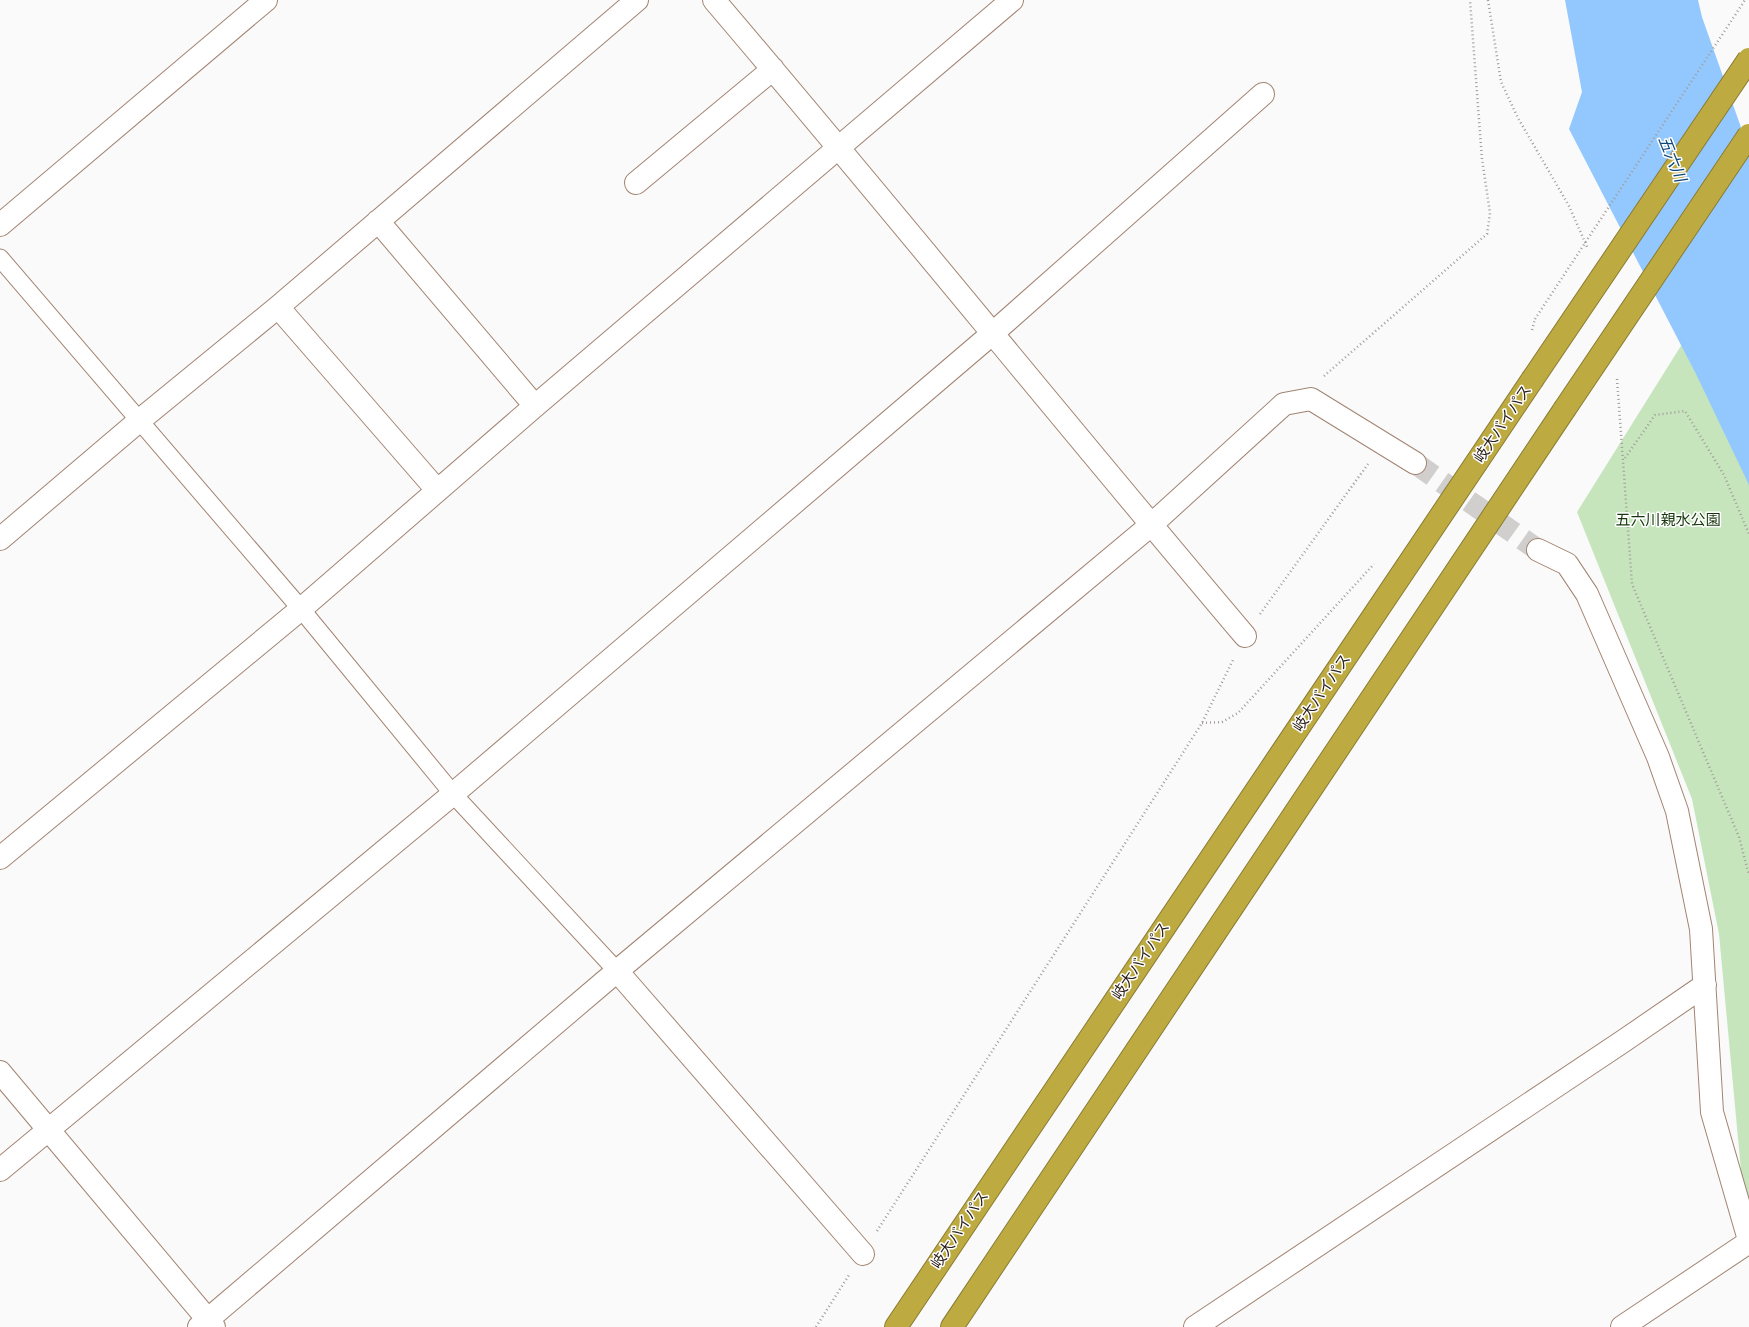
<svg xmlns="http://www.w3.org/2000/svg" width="1749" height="1327" viewBox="0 0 1749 1327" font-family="'Alegreya Sans','Noto Sans JP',sans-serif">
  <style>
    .green { fill: #c6e5bd }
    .water { fill: #93c8ff }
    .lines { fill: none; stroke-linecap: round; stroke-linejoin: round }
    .street-tunnel { stroke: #d1cfcd; stroke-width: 22; stroke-dasharray: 22 11; stroke-linecap: butt }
    .lane-casing { stroke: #a28472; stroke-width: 19 }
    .street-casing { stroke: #a28472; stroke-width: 24 }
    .secondary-casing { stroke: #a28472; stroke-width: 24 }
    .highway-casing { stroke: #8b7b33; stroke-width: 24 }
    .path { stroke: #a19c99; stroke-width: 2.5; stroke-dasharray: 1 3; stroke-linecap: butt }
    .lane { stroke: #fff; stroke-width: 17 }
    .street { stroke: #fff; stroke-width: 22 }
    .secondary { stroke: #fff; stroke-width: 22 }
    .highway { stroke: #bdab41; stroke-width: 22 }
    .highway-bridge-casing { stroke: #8b7b33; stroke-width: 24; stroke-linecap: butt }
    .path-bridge { stroke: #a19c99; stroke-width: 2.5; stroke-dasharray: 1 3; stroke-linecap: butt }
    .highway-bridge { stroke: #bdab41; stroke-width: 22 }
    .labels { text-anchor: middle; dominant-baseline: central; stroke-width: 3; stroke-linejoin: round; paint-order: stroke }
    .street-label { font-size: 15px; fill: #2d211a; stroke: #fff }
    .park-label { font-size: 15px; fill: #19370e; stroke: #fff }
    .water-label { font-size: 16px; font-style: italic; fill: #10497a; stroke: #fff }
  </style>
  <rect width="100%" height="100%" fill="#fafafa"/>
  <!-- green -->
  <path class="green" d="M1749,237V1206L1743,1192L1719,934L1692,799L1577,512Z"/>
  <!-- water -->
  <path class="water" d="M1565,0H1698L1702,17L1749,150V485L1696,374L1569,129L1582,92Z"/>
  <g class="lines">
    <!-- street-tunnel -->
    <path class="street-tunnel" d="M1415,463L1538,550"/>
    <defs>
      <path id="lane" d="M0,258L301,609L453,794L617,971"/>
      <path id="street" d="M714,0C893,210 1066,425 1245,636
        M636,183L773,69
        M378,221L535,406
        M0,225L266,0
        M278,307L437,490
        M0,539L140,420L278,307L637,0
        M1538,550L1567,564L1587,594L1658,757L1677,811L1701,929L1712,1112L1749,1240
        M0,858L301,609L535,406L1012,0
        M617,971L863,1254
        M0,1170L453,794L993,333L1263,94
        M199,1327L617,971L1151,525L1284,404L1311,399L1415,463
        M1195,1327L1622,1042L1705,985
        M1622,1327L1749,1242"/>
      <path id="secondary" d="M0,1072L214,1327"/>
      <path id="highway" d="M896,1327L1532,380
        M952,1327L1564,410"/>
    </defs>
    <!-- lane casing -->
    <use href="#lane" class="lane-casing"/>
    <!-- street casing -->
    <use href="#street" class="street-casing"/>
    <!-- secondary casing -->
    <use href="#secondary" class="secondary-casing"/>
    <!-- highway casing -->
    <use href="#highway" class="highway-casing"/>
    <!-- path -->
    <path class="path" d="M1488,0L1501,82L1518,118L1569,206L1588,249
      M1532,330L1535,319
      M1324,376L1487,234L1490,213L1482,159L1470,0
      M1617,379L1632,584L1739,837L1749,875
      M1625,458L1655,415L1685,411L1724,475L1749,534
      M1260,614L1368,464
      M1202,723L1222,722L1238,713L1374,564
      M877,1231L1202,723L1233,660
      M816,1327L849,1275"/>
    <!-- lane -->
    <use href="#lane" class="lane"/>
    <!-- street -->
    <use href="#street" class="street"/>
    <!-- secondary -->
    <use href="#secondary" class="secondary"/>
    <!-- highway -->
    <use href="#highway" class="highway"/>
    <defs>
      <path id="highway-bridge" d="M1532,380L1749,59
        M1564,410L1749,135"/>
    </defs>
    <!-- highway-bridge casing -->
    <use href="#highway-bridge" class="highway-bridge-casing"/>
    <!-- path-bridge -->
    <path class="path-bridge" d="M1535,319L1745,0"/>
    <!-- highway-bridge -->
    <use href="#highway-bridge" class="highway-bridge"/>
  </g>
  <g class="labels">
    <!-- street labels -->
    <g class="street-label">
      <text transform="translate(1503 424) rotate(-56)">岐大バイパス</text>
      <text transform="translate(1322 693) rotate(-56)">岐大バイパス</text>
      <text transform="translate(1141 961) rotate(-56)">岐大バイパス</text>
      <text transform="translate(960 1230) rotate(-56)">岐大バイパス</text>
    </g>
    <!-- park labels -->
    <g class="park-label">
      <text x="1668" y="520">五六川親水公園</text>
    </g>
    <!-- water labels -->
    <g class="water-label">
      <text transform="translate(1672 159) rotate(68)">五六川</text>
    </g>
  </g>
</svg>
